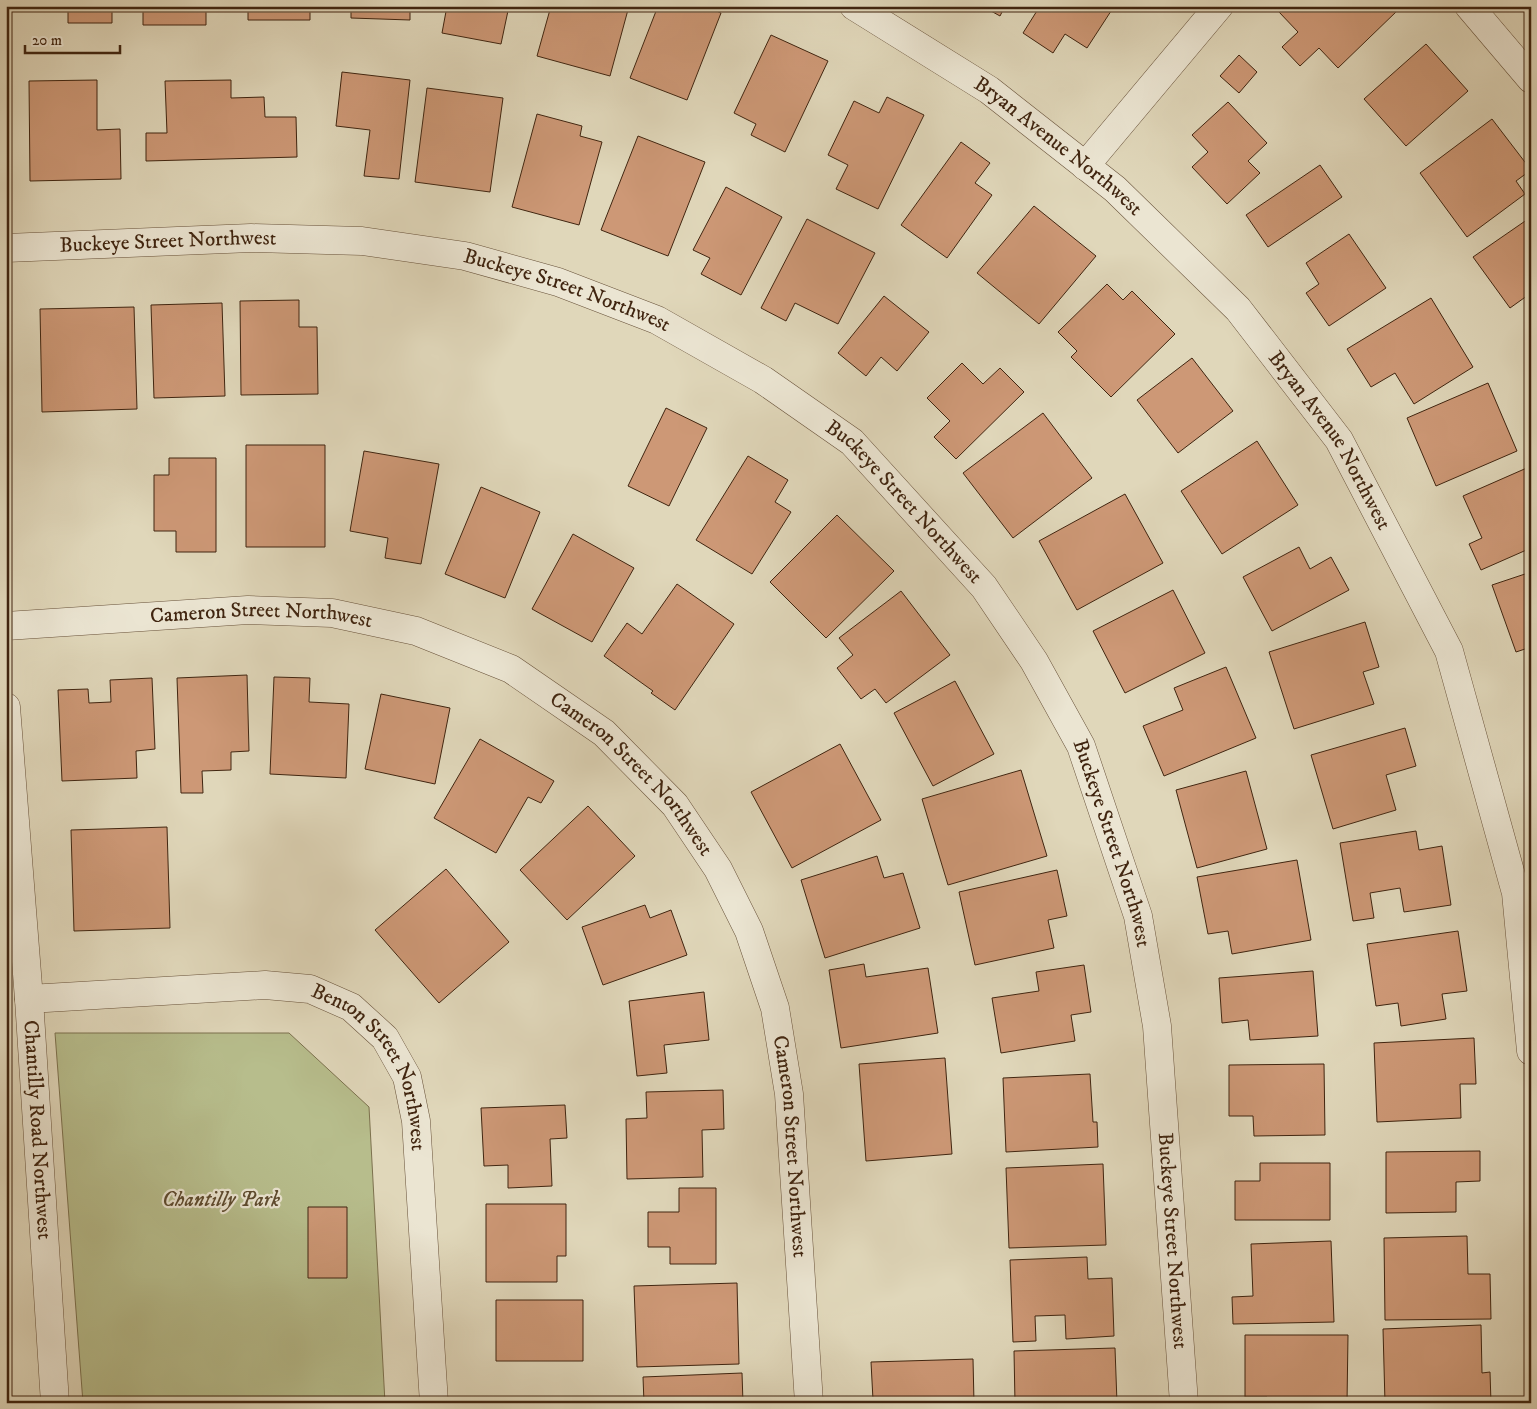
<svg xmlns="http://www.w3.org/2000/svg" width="1537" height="1409" viewBox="0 0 1537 1409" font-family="'IM FELL DW Pica',serif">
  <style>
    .green { fill: #b7bd8c; stroke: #7c714e }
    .building { fill: #cd9876; stroke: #402510 }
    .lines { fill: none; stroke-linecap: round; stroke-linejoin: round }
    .minor-casing { stroke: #68523a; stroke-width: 29 }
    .minor { stroke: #ebe5d2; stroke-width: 28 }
    .labels { text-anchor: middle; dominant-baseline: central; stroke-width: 4.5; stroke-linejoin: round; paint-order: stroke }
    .street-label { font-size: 21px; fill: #402510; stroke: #ebe5d2 }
    .park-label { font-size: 21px; font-style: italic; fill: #5e4b2f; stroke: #ebe5d2 }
  </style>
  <rect width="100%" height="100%" fill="#e0d7ba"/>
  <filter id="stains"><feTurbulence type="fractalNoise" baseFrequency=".004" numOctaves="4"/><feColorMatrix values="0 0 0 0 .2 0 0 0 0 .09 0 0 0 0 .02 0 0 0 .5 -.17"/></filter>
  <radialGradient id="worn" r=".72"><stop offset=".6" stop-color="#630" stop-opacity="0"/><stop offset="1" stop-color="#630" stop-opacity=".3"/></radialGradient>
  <!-- green -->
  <path class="green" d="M55,1033H289L369,1107L385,1403H83Z"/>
  <!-- building -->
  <path class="building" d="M68,6H112V23H68Z
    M143,6H206V25H143Z
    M248,6H310V20H248Z
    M351,6H410V20L351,18Z
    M447,6H509L501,44L442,33Z
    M551,6H629L610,76L537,56Z
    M658,6H705L721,13L687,100L630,78Z
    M982,6H1005L1000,16Z
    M1040,6H1109L1113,8L1087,48L1065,34L1053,53L1023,33Z
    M1285,6H1394L1398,10L1338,68L1319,48L1300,66L1282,47L1298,32L1279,12Z
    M771,35L828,61L785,152L751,135L756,124L734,113Z
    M1426,44L1468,91L1406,146L1364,99Z
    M1239,55L1257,72L1239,93L1220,76Z
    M342,72L410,80L399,179L364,176L370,130L336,126Z
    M97,80V130L120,129L121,179L30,181L29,81Z
    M231,80V98L264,97L265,117H296L297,157L146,161V133H167L165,81Z
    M427,88L503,98L490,192L415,182Z
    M887,97L924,115L878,209L836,189L848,165L828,155L854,101L879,113Z
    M1228,102L1267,143L1248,161L1260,173L1227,204L1192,167L1208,152L1192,135Z
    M537,114L582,126L580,136L602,142L579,225L512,207Z
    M1492,119L1531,170L1516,181L1525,194L1467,237L1420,173Z
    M638,136L705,162L668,256L601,230Z
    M961,142L990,163L975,183L992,195L947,258L901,225Z
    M1320,165L1342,197L1268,247L1246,215Z
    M726,187L782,217L741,295L701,274L710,258L693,250Z
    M1034,206L1096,256L1039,324L977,273Z
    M1531,217V293L1510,308L1473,257Z
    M807,219L875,253L838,324L795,303L786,321L761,308Z
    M1349,234L1386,288L1329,326L1306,293L1319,284L1306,263Z
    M1107,284L1123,300L1132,291L1175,334L1111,397L1071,357L1077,351L1058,332Z
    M884,296L929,332L897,371L881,357L866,376L838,353Z
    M1431,298L1473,367L1414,404L1395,373L1371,387L1347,349Z
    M299,300V327H317L318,394L241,395L240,301Z
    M222,303L225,396L154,398L151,305Z
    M134,307L137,409L42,412L40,309Z
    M1192,358L1233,411L1178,453L1137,400Z
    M962,363L983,384L1000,368L1024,392L956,459L934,437L950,421L927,398Z
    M1488,383L1517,451L1436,486L1407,418Z
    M666,408L707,428L669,506L628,486Z
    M1043,413L1092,478L1013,538L963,473Z
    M1257,441L1298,505L1222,554L1181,491Z
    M246,445H325V547H246Z
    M364,451L439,464L421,564L385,558L388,538L350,531Z
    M748,456L788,480L775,502L791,512L752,574L696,540Z
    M169,458H216V552H176V531H154V475H169Z
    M1529,467L1531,548L1481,570L1469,544L1482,538L1463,496Z
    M481,487L540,512L505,598L445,574Z
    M1125,494L1163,563L1077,610L1039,541Z
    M837,515L894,571L826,638L770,582Z
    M573,534L634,568L592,642L532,609Z
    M1299,547L1310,569L1331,557L1349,590L1272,631L1243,577Z
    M1531,572V647L1516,652L1492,585Z
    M677,584L734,624L675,710L651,693L653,691L604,656L627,623L642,634Z
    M1173,590L1205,653L1125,693L1093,631Z
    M901,591L950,655L886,703L875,689L861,699L837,668L853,655L839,638Z
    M1365,622L1379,667L1363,672L1374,704L1294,729L1269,652Z
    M1226,667L1256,738L1164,776L1143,726L1183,710L1174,688Z
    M247,675L249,751L231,752V770L202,771L203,793H181L177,678Z
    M274,677L310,678L309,702L349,704L346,778L270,774Z
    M152,678L155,749L136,751L137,778L62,781L58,690L88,689L89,703L111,702L110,680Z
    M955,681L994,754L933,786L894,713Z
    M381,694L450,708L435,784L365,769Z
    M1405,728L1416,766L1386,775L1396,810L1333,829L1311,755Z
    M480,739L554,781L541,803L528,797L496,853L434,818Z
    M840,744L881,820L792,868L751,792Z
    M1021,770L1047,856L948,885L922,799Z
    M1246,771L1267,849L1197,868L1176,790Z
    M588,806L635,856L567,920L520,870Z
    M167,827L170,928L74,931L71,830Z
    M1416,831L1419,850L1442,846L1451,905L1404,912L1400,888L1370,893L1374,918L1353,921L1340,843Z
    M877,856L884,878L903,873L920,928L825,958L801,880Z
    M1297,860L1311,940L1232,954L1228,931L1208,934L1197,877Z
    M446,869L509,942L439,1003L375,930Z
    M1057,870L1067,916L1048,920L1054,948L975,965L959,892Z
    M645,905L650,918L671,910L687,955L603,985L582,927Z
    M1458,931L1467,991L1442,994L1446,1019L1401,1026L1398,1003L1376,1006L1367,944Z
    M864,964L866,977L928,968L938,1033L841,1048L829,970Z
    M1084,965L1091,1012L1071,1015L1075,1041L1001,1053L992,998L1039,991L1036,972Z
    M1313,971L1318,1036L1250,1040L1248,1020L1222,1023L1219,978Z
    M704,992L709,1040L664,1045L667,1073L637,1076L629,1001Z
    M1474,1038L1476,1084H1460L1461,1118L1377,1122L1374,1043Z
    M945,1058L952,1154L866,1161L859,1064Z
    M1324,1064L1325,1135L1254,1136L1253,1116H1229V1065Z
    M1090,1074L1093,1122H1097L1098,1147L1006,1152L1003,1078Z
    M723,1090L724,1129L702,1130L703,1177L627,1179L626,1119L647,1118L646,1092Z
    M565,1105L567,1138L550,1139L552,1186L508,1188V1165L484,1166L481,1108Z
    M1480,1151V1181L1456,1182V1212L1386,1213V1152Z
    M1260,1163H1330V1220H1235V1181H1260Z
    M1103,1164L1106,1245L1009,1248L1006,1168Z
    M679,1188H716V1264H670V1247H648V1212H679Z
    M486,1204H566V1256H557V1282H486Z
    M308,1207H347V1278H308Z
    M1467,1236L1468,1274H1490L1491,1319L1385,1320L1384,1238Z
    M1331,1241L1334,1322L1233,1324L1232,1297L1253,1296L1251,1244Z
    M1087,1257L1088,1279L1112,1278L1114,1336L1066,1339L1065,1315L1035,1316L1036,1341L1013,1342L1010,1260Z
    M737,1283L739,1364L637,1367L634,1286Z
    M496,1300H583V1361H496Z
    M1481,1325L1482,1373L1490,1372L1491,1403H1385L1383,1329Z
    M1245,1335H1348L1347,1403H1267V1397H1245Z
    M1115,1348L1117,1403H1015L1014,1351Z
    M973,1359L974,1403H889V1399L873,1400L871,1362Z
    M742,1373L743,1403H644L643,1377Z
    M498,1400H583V1403H498Z"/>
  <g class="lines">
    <defs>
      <g id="minor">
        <path id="s1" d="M854,6L989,90L1115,189L1238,309L1339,440L1449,651L1516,893L1531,1051"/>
        <path d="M1469,6L1531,79"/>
        <path d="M1085,166L1219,6"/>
        <path id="s2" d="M6,248L251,238L362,241L465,256L558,282L657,320L763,380L852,442L984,587L1034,661L1081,746L1138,916L1157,1026L1184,1403"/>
        <path id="s3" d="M6,626L248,610L332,613L416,631L511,669L604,733L675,805L718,869L749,931L775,1008L789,1094L809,1403"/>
        <path id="s4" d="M6,707L29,999L55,1403"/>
        <path id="s5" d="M29,999L265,985L310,989L351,1007L385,1038L407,1077L416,1121L434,1403"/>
      </g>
    </defs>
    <!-- minor casing -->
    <use href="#minor" class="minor-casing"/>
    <!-- minor -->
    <use href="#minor" class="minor"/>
  </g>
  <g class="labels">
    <!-- street labels -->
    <g class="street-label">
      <text stroke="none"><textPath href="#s1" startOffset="248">Bryan Avenue Northwest</textPath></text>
      <text stroke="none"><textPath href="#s2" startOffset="162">Buckeye Street Northwest</textPath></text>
      <text stroke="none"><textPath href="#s2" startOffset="568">Buckeye Street Northwest</textPath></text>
      <text stroke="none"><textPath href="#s1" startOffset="652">Bryan Avenue Northwest</textPath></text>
      <text stroke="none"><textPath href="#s2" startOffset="972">Buckeye Street Northwest</textPath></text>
      <text stroke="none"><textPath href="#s3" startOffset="256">Cameron Street Northwest</textPath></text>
      <text stroke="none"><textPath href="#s3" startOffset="676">Cameron Street Northwest</textPath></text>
      <text stroke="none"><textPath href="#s2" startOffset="1378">Buckeye Street Northwest</textPath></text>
      <text stroke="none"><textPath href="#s5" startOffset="388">Benton Street Northwest</textPath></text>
      <text stroke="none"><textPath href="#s4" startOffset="424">Chantilly Road Northwest</textPath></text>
      <text stroke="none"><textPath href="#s3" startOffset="1096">Cameron Street Northwest</textPath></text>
      <text stroke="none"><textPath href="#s2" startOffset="1782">Buckeye Street Northwest</textPath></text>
    </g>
    <!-- park labels -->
    <g class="park-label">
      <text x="221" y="1200">Chantilly Park</text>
    </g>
  </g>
  <!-- margin -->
  <rect width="1537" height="1409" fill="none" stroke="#e0d7ba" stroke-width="25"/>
  <rect x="8" y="8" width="1522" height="1394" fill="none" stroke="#402510" stroke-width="2.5"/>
  <rect x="12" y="12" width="1512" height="1384" fill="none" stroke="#402510"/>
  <!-- scale -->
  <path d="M25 45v8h95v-8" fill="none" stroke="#402510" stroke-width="2.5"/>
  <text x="32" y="45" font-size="15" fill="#402510" stroke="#ebe5d2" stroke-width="4" paint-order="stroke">20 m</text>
  <rect width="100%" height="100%" filter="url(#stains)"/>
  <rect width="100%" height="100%" fill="url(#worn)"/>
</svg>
